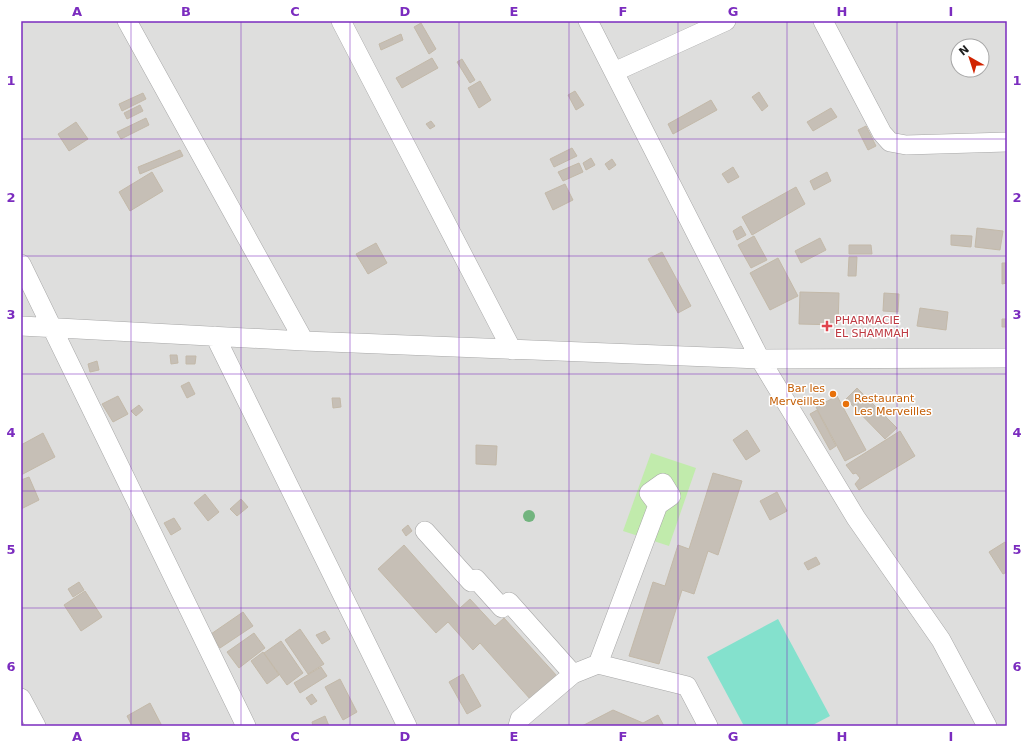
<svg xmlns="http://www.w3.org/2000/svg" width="1028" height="747" viewBox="0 0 1028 747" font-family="'DejaVu Sans',sans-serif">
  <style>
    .residential { fill: #dededd; fill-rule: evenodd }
    .grass { fill: #c1ebac }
    .pitch { fill: #84e1cd }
    .building { fill: #c6bfb6; stroke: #c3b9a9 }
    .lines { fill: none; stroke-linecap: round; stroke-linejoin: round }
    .minor-casing { stroke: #a7a7a7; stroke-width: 20 }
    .minor { stroke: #fff; stroke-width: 19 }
    .tree { fill: #72b47e }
    .grid { fill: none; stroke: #7b2cbf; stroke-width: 1; stroke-opacity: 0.55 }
    .health-dot { fill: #e0444e; stroke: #fff; stroke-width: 1.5 }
    .food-dot { fill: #e8710a; stroke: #fff; stroke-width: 1.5 }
    .labels { text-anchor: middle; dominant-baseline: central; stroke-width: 3; stroke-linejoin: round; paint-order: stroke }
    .health-label { font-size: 11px; fill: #be3a42; stroke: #fff; text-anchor: start }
    .food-label { font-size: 11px; fill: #c56008; stroke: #fff; text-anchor: end }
    .neatline { fill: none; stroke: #7b2cbf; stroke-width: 1.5 }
    .grid-label { font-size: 13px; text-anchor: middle; font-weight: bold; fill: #7b2cbf }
  </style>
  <rect width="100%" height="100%" fill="#f1efe7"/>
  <!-- residential -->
  <path class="residential" d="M21,21H1007V726H21ZM958,46H982V70H958Z"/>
  <!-- grass -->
  <path class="grass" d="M651,453L696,468L669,546L623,531Z"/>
  <!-- pitch -->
  <path class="pitch" d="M778,619L830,716L811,726H744L707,657Z"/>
  <!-- building -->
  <path class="building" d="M421,23L436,49L429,54L414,27Z
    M401,34L403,40L381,50L379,44Z
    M432,58L438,68L402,88L396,78Z
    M462,59L475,80L470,83L457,62Z
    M480,81L491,100L479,108L468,88Z
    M575,91L584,105L576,110L568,95Z
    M759,92L768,106L762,111L752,97Z
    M143,93L146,99L122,111L119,104Z
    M711,100L717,110L673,134L668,124Z
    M140,105L143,111L127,119L124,113Z
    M831,108L837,117L813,131L807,122Z
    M146,118L149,125L121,139L117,132Z
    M431,121L435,126L430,129L426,124Z
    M76,122L88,139L69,151L58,134Z
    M866,126L876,146L868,150L858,130Z
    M572,148L577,156L554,167L550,159Z
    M180,150L183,156L140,174L138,167Z
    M591,158L595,165L586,170L583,163Z
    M612,159L616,165L609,170L605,164Z
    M579,163L583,172L563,181L558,172Z
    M733,167L739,177L728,183L722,174Z
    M152,172L163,191L130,211L119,192Z
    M827,172L831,181L814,190L810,181Z
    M565,184L573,200L553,210L545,193Z
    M796,187L805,204L752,235L742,217Z
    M741,226L746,235L737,240L733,231Z
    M977,228L1003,231L1000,250L975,247Z
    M951,235L972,236L971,247L951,245Z
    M754,236L767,260L751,268L738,245Z
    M820,238L826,250L801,263L795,251Z
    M376,243L387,263L368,274L356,254Z
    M849,245H871L872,254H849Z
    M662,252L691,306L678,313L648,259Z
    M849,257H857L856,276H848Z
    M778,258L798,296L770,310L750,273Z
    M1002,263H1007V283L1002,284Z
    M800,292L839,293L838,325L799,324Z
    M884,293L899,294L898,312L883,311Z
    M920,308L948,312L946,330L917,326Z
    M1002,319H1007V327H1002Z
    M170,355H177L178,363L171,364Z
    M186,356H196L195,364H186Z
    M97,361L99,370L90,372L88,364Z
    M189,382L195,394L187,398L181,386Z
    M857,388L897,428L885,439L846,399Z
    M118,396L128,414L113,422L102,404Z
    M837,396L866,450L845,461L816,407Z
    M332,398H340L341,407L333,408Z
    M139,405L143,410L136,416L131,411Z
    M817,410L836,446L830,450L810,414Z
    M747,430L760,451L746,460L733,440Z
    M900,431L915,456L859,490L855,484L860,478L856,473L853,474L846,465Z
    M43,433L55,457L21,475V445Z
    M476,445L497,446L496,465L476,464Z
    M713,473L742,481L718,555L708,551L694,594L682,590L659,664L629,656L653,582L665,586L678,545L689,549Z
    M29,477L39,500L21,509V480Z
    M777,492L787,511L770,520L760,501Z
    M205,494L219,512L208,521L194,503Z
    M241,499L248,507L237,516L230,509Z
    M174,518L181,529L171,535L164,523Z
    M408,525L412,531L406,536L402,530Z
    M1005,542L1007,545V572L1003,574L989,552Z
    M404,545L460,608L470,599L495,626L504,618L557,676L531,700L480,643L473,650L448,622L436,633L378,569Z
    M816,557L820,564L808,570L804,563Z
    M79,582L84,590L73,597L68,589Z
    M85,591L102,617L81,631L64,605Z
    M243,612L253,626L220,648L211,634Z
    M300,629L324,664L308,674L285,640Z
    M325,631L330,639L322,644L316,635Z
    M254,633L265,648L239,668L227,652Z
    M281,641L303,673L287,685L264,653Z
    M263,652L279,675L267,684L251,661Z
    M321,667L327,676L300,693L294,683Z
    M463,674L481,706L467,714L449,682Z
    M340,679L357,712L343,720L325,687Z
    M312,694L317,701L311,705L306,698Z
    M150,703L162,726H132L127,716Z
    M613,710L643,723L658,715L664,726H582Z
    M325,716L329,726H313L312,722Z"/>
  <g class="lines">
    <defs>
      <path id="minor" d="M127,21L304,341
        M341,21L512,350
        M588,21L760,359L856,518L941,640L987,726
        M823,21L882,133L890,142L906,145L1007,142
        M614,72L726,21
        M21,264L246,726
        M21,326L304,341L760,359L1007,358
        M215,336L407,726
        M663,483L671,496L658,505L649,493Z
        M425,531L471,582L476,579L502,608L509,602L573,674
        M598,664L658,505
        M21,698L36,726
        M518,726L520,719L573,674L598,664L687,686L708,726"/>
    </defs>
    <!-- minor casing -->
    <use href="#minor" class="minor-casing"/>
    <!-- minor -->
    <use href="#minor" class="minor"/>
  </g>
  <!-- trees -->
  <circle class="tree" cx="529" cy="516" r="6"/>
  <!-- grid -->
  <path class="grid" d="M131,21V726M241,21V726M350,21V726M459,21V726M569,21V726M678,21V726M787,21V726M897,21V726M21,139H1007M21,256H1007M21,374H1007M21,491H1007M21,608H1007"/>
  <!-- markers -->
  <path class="health-dot" d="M825 320h4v4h4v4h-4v4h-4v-4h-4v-4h4z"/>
  <g class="food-dot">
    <circle cx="833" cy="394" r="4"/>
    <circle cx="846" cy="404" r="4"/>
  </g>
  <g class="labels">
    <!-- health labels -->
    <g class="health-label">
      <text x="835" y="320">PHARMACIE<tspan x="835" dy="13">EL SHAMMAH</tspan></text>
    </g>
    <!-- food labels -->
    <g class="food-label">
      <text x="825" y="388">Bar les<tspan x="825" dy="13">Merveilles</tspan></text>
      <text x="854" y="398" text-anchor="start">Restaurant<tspan x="854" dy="13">Les Merveilles</tspan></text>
    </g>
  </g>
  <!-- border -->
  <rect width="1028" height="747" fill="none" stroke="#ffffff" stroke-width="44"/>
  <!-- north arrow -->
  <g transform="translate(970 58) rotate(321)"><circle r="19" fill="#ffffff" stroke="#a6a6a6"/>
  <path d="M0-3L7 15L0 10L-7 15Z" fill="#d12300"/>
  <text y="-6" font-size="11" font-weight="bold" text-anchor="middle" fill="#202020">N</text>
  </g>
  <rect x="22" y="22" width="984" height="703" class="neatline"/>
  <g class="grid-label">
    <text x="77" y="16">A</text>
    <text x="186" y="16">B</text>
    <text x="295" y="16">C</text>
    <text x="405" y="16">D</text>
    <text x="514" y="16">E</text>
    <text x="623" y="16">F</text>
    <text x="733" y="16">G</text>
    <text x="842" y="16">H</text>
    <text x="951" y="16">I</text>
    <text x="11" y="85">1</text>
    <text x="1017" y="85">1</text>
    <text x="11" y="202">2</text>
    <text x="1017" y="202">2</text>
    <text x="11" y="319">3</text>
    <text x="1017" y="319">3</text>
    <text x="11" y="437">4</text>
    <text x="1017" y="437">4</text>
    <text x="11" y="554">5</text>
    <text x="1017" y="554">5</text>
    <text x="11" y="671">6</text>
    <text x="1017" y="671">6</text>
    <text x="77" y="741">A</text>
    <text x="186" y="741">B</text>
    <text x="295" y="741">C</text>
    <text x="405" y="741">D</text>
    <text x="514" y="741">E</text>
    <text x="623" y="741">F</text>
    <text x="733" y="741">G</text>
    <text x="842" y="741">H</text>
    <text x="951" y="741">I</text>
  </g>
</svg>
